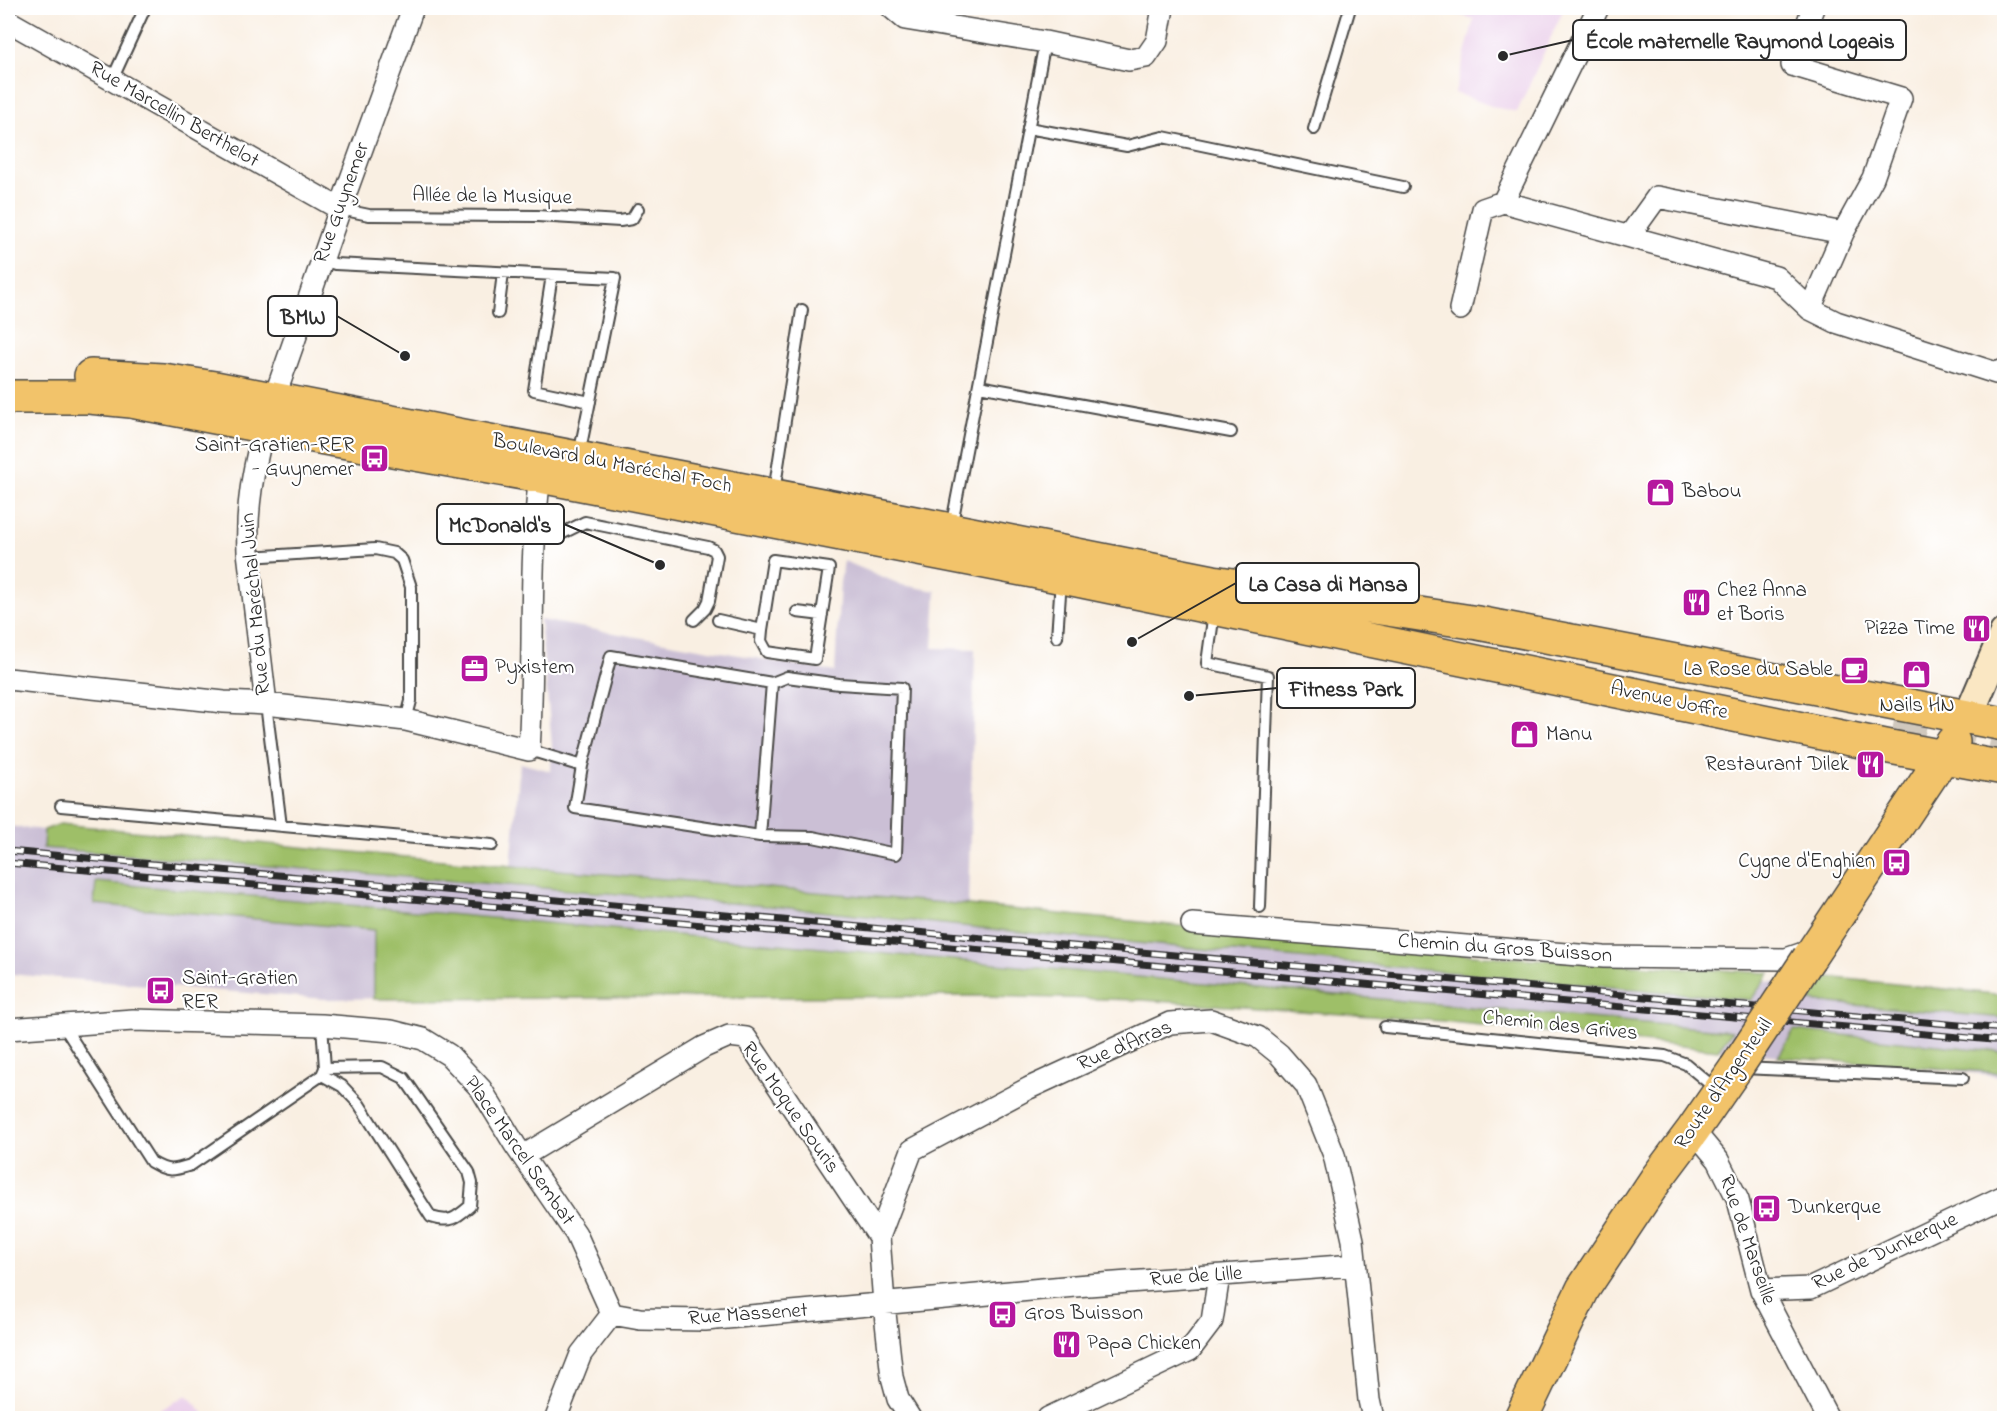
<svg xmlns="http://www.w3.org/2000/svg" width="2012" height="1426" viewBox="0 0 2012 1426" font-family="'Indie Flower',sans-serif">
  <style>
    .built { fill: #ebd1eb }
    .industrial { fill: #cbbfd5 }
    .green { fill: #9ebf68; stroke: #64754a; stroke-width: 1.5 }
    .lines { fill: none; stroke-linecap: round; stroke-linejoin: round }
    .primary-tunnel { stroke: #d0c8bd; stroke-width: 33; stroke-dasharray: 33 16; stroke-linecap: butt }
    .service-casing { stroke: #4a4846; stroke-width: 14 }
    .minor-casing { stroke: #4a4846; stroke-width: 24 }
    .secondary-casing { stroke: #4a4846; stroke-width: 32 }
    .primary-casing { stroke: #4a4846; stroke-width: 36 }
    .service { stroke: #fff; stroke-width: 10 }
    .minor { stroke: #fff; stroke-width: 21 }
    .secondary { stroke: #fae7c3; stroke-width: 28 }
    .primary { stroke: #f2c36a; stroke-width: 33 }
    .rail-casing { stroke: #2b2b2b; stroke-width: 7 }
    .rail { stroke: #fff; stroke-width: 4.5; stroke-dasharray: 14; stroke-linecap: butt }
    .primary-bridge-casing { stroke: #4a4846; stroke-width: 36; stroke-linecap: butt }
    .primary-bridge { stroke: #f2c36a; stroke-width: 33 }
    .labels { text-anchor: middle; dominant-baseline: central; stroke-width: 4.5; stroke-linejoin: round; paint-order: stroke }
    .street-label { font-size: 21px; fill: #2b2b2b; stroke: #fff }
    .poi-label { font-size: 21px; fill: #2b2b2b; stroke: #fff; text-anchor: start }
    .leader { fill: none; stroke: #2b2b2b; stroke-width: 2 }
    .callout-dot { fill: #2b2b2b; stroke: #fff; stroke-width: 2 }
    .callout { fill: #fff; stroke: #2b2b2b; stroke-width: 2 }
    .callout-label { font-size: 22px; text-anchor: middle; font-weight: bold; fill: #2b2b2b }
  </style>
  <rect width="100%" height="100%" fill="#fff"/>
  <filter id="ink" filterUnits="userSpaceOnUse"><feTurbulence type="fractalNoise" baseFrequency=".0167" numOctaves="2"/><feDisplacementMap in="SourceGraphic" scale="12" xChannelSelector="R" yChannelSelector="G"/><feConvolveMatrix kernelMatrix="1 2 1 2 8 2 1 2 1" color-interpolation-filters="sRGB"/></filter>
  <filter id="wash" filterUnits="userSpaceOnUse"><feTurbulence type="fractalNoise" baseFrequency=".008" numOctaves="4" result="noise"/><feDisplacementMap in="SourceGraphic" scale="24" xChannelSelector="R" yChannelSelector="G"/><feGaussianBlur stdDeviation="1.35" result="paint"/><feColorMatrix in="noise" values="0 0 0 0 0 0 0 0 0 0 0 0 0 0 0 0 0 1.4 0 .05"/><feComposite in="paint" operator="in"/></filter>
  <g filter="url(#wash)">
    <rect width="100%" height="100%" fill="#f9efe2"/>
    <!-- built -->
    <path class="built" d="M1435,8H1564L1517,112L1494,107L1455,93L1474,19Z
      M187,1395L208,1418H146Z"/>
    <!-- industrial -->
    <path class="industrial" d="M844,561L902,585L936,591L933,648L975,649L968,905L1031,911L1175,935L2004,1000V1076L1718,1050L1151,988L325,999L8,974V826L44,830L60,824L511,867L520,763L551,771L552,745L540,620L835,672L840,582Z"/>
    <!-- green -->
    <path class="green" d="M60,824L384,855L968,905L1485,956L1770,973L1751,1000L1029,933L780,907L43,848L44,830Z
      M96,882L1732,1031L1718,1050L1441,1021L1142,1000L981,996L374,999V930L94,904Z
      M1826,977L2004,995V1018L1809,1001Z
      M1794,1030L2004,1052V1073L1778,1057Z"/>
  </g>
  <g filter="url(#ink)">
    <g class="lines">
      <!-- primary-tunnel -->
      <path class="primary-tunnel" d="M1893,726L2004,749"/>
      <defs>
        <path id="service" d="M112,80L145,8
          M1028,128L1127,146L1163,137L1403,187
          M1314,129L1350,8
          M340,209L369,215L537,216L620,221L632,219L638,209
          M322,260L335,264L615,278L579,455
          M552,275L534,390L590,402
          M498,313L503,273
          M979,386L1231,432
          M774,492L802,310
          M951,528L1045,42
          M535,534L559,535L585,522L708,547L714,550L717,556L709,601L705,609L694,620
          M249,557L375,549L394,553L402,560L411,587V701L406,720
          M797,612L822,615
          M1214,612L1207,663L1268,676L1260,907
          M718,620L762,630L761,641L767,652L815,659L829,568L773,560L762,630
          M1057,637L1061,580
          M611,656L772,683L760,836L575,808L582,766Z
          M266,704L281,826
          M529,750L582,766
          M61,806L492,845
          M760,836L813,837L896,854L902,688L839,684L787,677L772,683
          M63,1025L151,1162C168,1172 172,1171 191,1165L322,1075L325,1068L322,1025
          M1385,1027L1665,1056L1686,1064L1717,1090
          M1742,1068L1963,1078
          M322,1075L342,1086L359,1104L431,1217C450,1223 455,1219 470,1206L472,1183L469,1172L404,1078L382,1067L325,1068"/>
        <path id="minor" d="M892,8L905,19L1045,42L1129,60L1146,57L1157,41L1163,8
          M1598,8L1503,202L1776,277L1810,309L1836,322L1996,373L2004,370
          M8,21L340,209
          M1629,236L1657,197L1843,233
          M1460,309L1483,209L1503,202
          M1810,309L1843,233L1873,178L1901,98L1792,65L1813,8
          M274,399L340,209L413,8
          M8,679L224,702L266,704L248,552C246,506 253,471 264,427
          M266,704L406,720L529,750C535,659 528,567 540,476
          M1192,924L1604,957L1786,959L1815,949
          M8,1029L133,1020L322,1025L391,1031L423,1039L449,1055L481,1089L515,1145L576,1234L612,1314
          M1693,1130L1718,1160L1738,1200L1761,1290L1828,1418
          M523,1156L704,1047L729,1036L746,1038L879,1237
          M1761,1290L1811,1288L2004,1196
          M612,1314L640,1319L705,1320L1075,1286L1355,1265
          M556,1418L581,1354L612,1314
          M910,1418L898,1399L892,1377L884,1304L879,1237L912,1150L1029,1088L1170,1023L1211,1020L1258,1037L1279,1054L1306,1085L1334,1155L1353,1240L1369,1400L1373,1418
          M1048,1418L1190,1350L1212,1321L1219,1276"/>
        <path id="secondary" d="M1968,717L2004,633"/>
        <path id="primary" d="M91,376L163,380L215,388L951,530L1213,582L1478,623L2004,724
          M8,397H89L131,401L319,437L540,476L1053,575L1890,747L2004,768
          M1809,958L1953,742
          M1521,1418L1583,1289L1657,1178L1693,1130L1736,1068"/>
      </defs>
      <!-- service casing -->
      <use href="#service" class="service-casing"/>
      <!-- minor casing -->
      <use href="#minor" class="minor-casing"/>
      <!-- secondary casing -->
      <use href="#secondary" class="secondary-casing"/>
      <!-- primary casing -->
      <use href="#primary" class="primary-casing"/>
      <!-- service -->
      <use href="#service" class="service"/>
      <!-- minor -->
      <use href="#minor" class="minor"/>
      <!-- secondary -->
      <use href="#secondary" class="secondary"/>
      <!-- primary -->
      <use href="#primary" class="primary"/>
      <defs>
        <path id="rail" d="M8,851L2004,1029
          M8,863L2004,1041"/>
      </defs>
      <!-- rail casing -->
      <use href="#rail" class="rail-casing"/>
      <!-- rail -->
      <use href="#rail" class="rail"/>
      <defs>
        <path id="primary-bridge" d="M1736,1068L1809,958"/>
      </defs>
      <!-- primary-bridge casing -->
      <use href="#primary-bridge" class="primary-bridge-casing"/>
      <!-- primary-bridge -->
      <use href="#primary-bridge" class="primary-bridge"/>
    </g>
  </g>
  <!-- icons -->
  <defs>
    <symbol id="bus-square" viewBox="-11 -11 22 22"><rect x="-9" y="-9" width="18" height="18" rx="4" fill="#b5179e" stroke="#fff"/><path d="M-5-6H5V4H4V6H2V4H-2V6H-4V4H-5ZM-3.5-4V0h7V-4ZM-3.5 1.2v1.5H-2V1.2ZM2 1.2v1.5H3.5V1.2Z" fill="#fff"/></symbol>
    <symbol id="shop-square" viewBox="-11 -11 22 22"><rect x="-9" y="-9" width="18" height="18" rx="4" fill="#b5179e" stroke="#fff"/><path d="M-5-2.5h2.3a2.7 3.5 0 0 1 5.4 0H5L5.5 6h-11ZM-1.5-2.5h3a1.5 2.3 0 0 0-3 0Z" fill="#fff"/></symbol>
    <symbol id="restaurant-square" viewBox="-11 -11 22 22"><rect x="-9" y="-9" width="18" height="18" rx="4" fill="#b5179e" stroke="#fff"/><path d="M-5-6h1v4h1v-4h1v4h1v-4h1v5L-1.5 .5V6h-2V.5L-5-1ZM5-6V6H3V1.5H1.5Q1.5-4 5-6Z" fill="#fff"/></symbol>
    <symbol id="office-square" viewBox="-11 -11 22 22"><rect x="-9" y="-9" width="18" height="18" rx="4" fill="#b5179e" stroke="#fff"/><path d="M-6-3h4V-5.5h4V-3h4V5H-6ZM-1-4.5V-3h2v-1.5ZM-6 0V1H6V0Z" fill="#fff"/></symbol>
    <symbol id="cafe-square" viewBox="-11 -11 22 22"><rect x="-9" y="-9" width="18" height="18" rx="4" fill="#b5179e" stroke="#fff"/><path d="M-5.5-4.5H6V0H3Q3 3.5 0 3.5H-2.5Q-5.5 3.5-5.5 0ZM3-3.2v2h1.7v-2ZM-6 4.5H4V6H-6Z" fill="#fff"/></symbol>
  </defs>
  <g fill-rule="evenodd">
    <use href="#bus-square" x="358" y="442" width="33" height="33"/>
    <use href="#shop-square" x="1644" y="476" width="33" height="33"/>
    <use href="#restaurant-square" x="1680" y="586" width="33" height="33"/>
    <use href="#restaurant-square" x="1960" y="612" width="33" height="33"/>
    <use href="#office-square" x="458" y="652" width="33" height="33"/>
    <use href="#cafe-square" x="1838" y="654" width="33" height="33"/>
    <use href="#shop-square" x="1900" y="658" width="33" height="33"/>
    <use href="#shop-square" x="1508" y="718" width="33" height="33"/>
    <use href="#restaurant-square" x="1854" y="748" width="33" height="33"/>
    <use href="#bus-square" x="1880" y="846" width="33" height="33"/>
    <use href="#bus-square" x="144" y="974" width="33" height="33"/>
    <use href="#bus-square" x="1750" y="1192" width="33" height="33"/>
    <use href="#bus-square" x="986" y="1298" width="33" height="33"/>
    <use href="#restaurant-square" x="1050" y="1328" width="33" height="33"/>
  </g>
  <g class="labels">
    <!-- street labels -->
    <g class="street-label">
      <text transform="translate(174 115) rotate(30)">Rue Marcellin Berthelot</text>
      <text transform="translate(492 197) rotate(1)">Allée de la Musique</text>
      <text transform="translate(342 203) rotate(-70)">Rue Guynemer</text>
      <text transform="translate(612 464) rotate(11)">Boulevard du Maréchal Foch</text>
      <text transform="translate(256 604) rotate(-95)">Rue du Maréchal Juin</text>
      <text transform="translate(1669 701) rotate(12)">Avenue Joffre</text>
      <text transform="translate(1505 949) rotate(4)">Chemin du Gros Buisson</text>
      <text transform="translate(1560 1026) rotate(6)">Chemin des Grives</text>
      <text transform="translate(1125 1046) rotate(-23)">Rue d'Arras</text>
      <text transform="translate(1724 1084) rotate(-55)">Route d'Argenteuil</text>
      <text transform="translate(790 1108) rotate(55)">Rue Moque Souris</text>
      <text transform="translate(519 1151) rotate(55)">Place Marcel Sembat</text>
      <text transform="translate(1747 1240) rotate(71)">Rue de Marseille</text>
      <text transform="translate(1885 1252) rotate(-25)">Rue de Dunkerque</text>
      <text transform="translate(1196 1277) rotate(-4)">Rue de Lille</text>
      <text transform="translate(748 1315) rotate(-4)">Rue Massenet</text>
    </g>
    <!-- poi labels -->
    <g class="poi-label">
      <text x="354" y="446" text-anchor="end">Saint-Gratien-RER<tspan x="354" dy="24">- Guynemer</tspan></text>
      <text x="1682" y="492">Babou</text>
      <text x="1717" y="591">Chez Anna<tspan x="1717" dy="24">et Boris</tspan></text>
      <text x="1955" y="629" text-anchor="end">Pizza Time</text>
      <text x="495" y="668">Pyxistem</text>
      <text x="1833" y="670" text-anchor="end">La Rose du Sable</text>
      <text x="1917" y="706" text-anchor="middle">Nails HN</text>
      <text x="1546" y="735">Manu</text>
      <text x="1849" y="765" text-anchor="end">Restaurant Dilek</text>
      <text x="1875" y="862" text-anchor="end">Cygne d'Enghien</text>
      <text x="182" y="979">Saint-Gratien<tspan x="182" dy="24">RER</tspan></text>
      <text x="1788" y="1208">Dunkerque</text>
      <text x="1024" y="1314">Gros Buisson</text>
      <text x="1087" y="1344">Papa Chicken</text>
    </g>
  </g>
  <!-- callouts -->
  <path class="leader" d="M1503 56L1573 40M405 356L337 316M660 565L564 524M1132 642L1236 583M1189 696L1277 688"/>
  <g class="callout-dot">
    <circle cx="1503" cy="56" r="6"/>
    <circle cx="405" cy="356" r="6"/>
    <circle cx="660" cy="565" r="6"/>
    <circle cx="1132" cy="642" r="6"/>
    <circle cx="1189" cy="696" r="6"/>
  </g>
  <g class="callout">
    <rect x="1573" y="20" width="333" height="40" rx="6"/>
    <rect x="268" y="296" width="69" height="40" rx="6"/>
    <rect x="437" y="504" width="127" height="40" rx="6"/>
    <rect x="1236" y="563" width="183" height="40" rx="6"/>
    <rect x="1277" y="668" width="138" height="40" rx="6"/>
  </g>
  <g class="callout-label">
    <text x="1740" y="48">École maternelle Raymond Logeais</text>
    <text x="303" y="324">BMW</text>
    <text x="500" y="532">McDonald's</text>
    <text x="1328" y="591">La Casa di Mansa</text>
    <text x="1346" y="696">Fitness Park</text>
  </g>
  <!-- margin -->
  <rect width="2012" height="1426" fill="none" stroke="#fff" stroke-width="30"/>
</svg>
